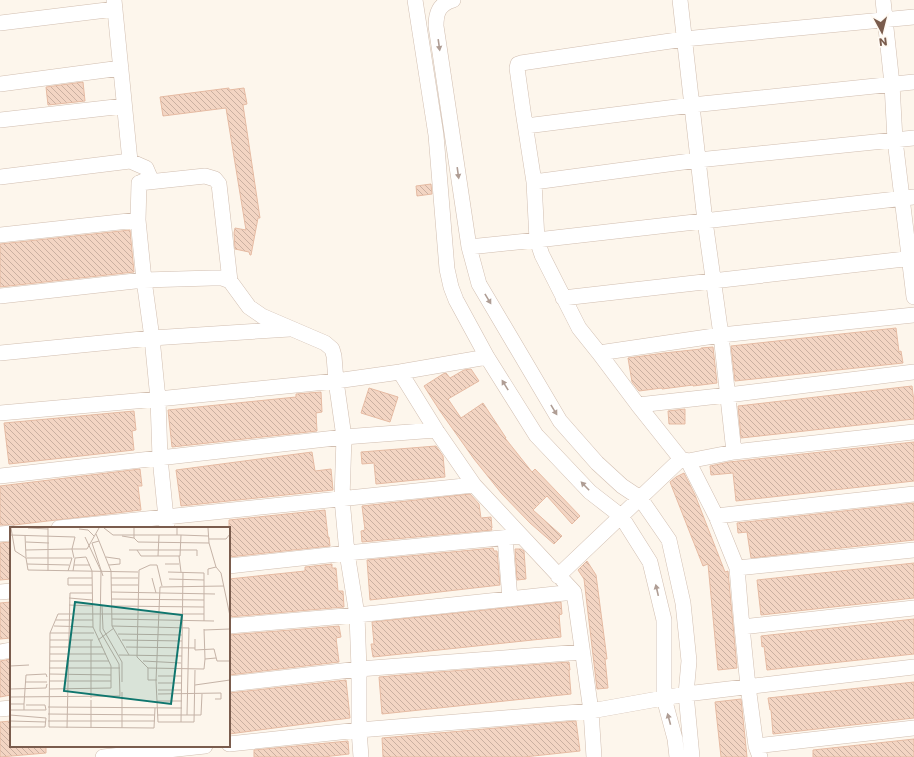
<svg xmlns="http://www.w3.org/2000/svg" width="914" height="757" viewBox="0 0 914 757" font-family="Poppins,sans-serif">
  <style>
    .building { fill: url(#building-back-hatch); stroke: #e6bba3 }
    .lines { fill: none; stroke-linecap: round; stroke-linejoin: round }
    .minor-casing { stroke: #d1beb0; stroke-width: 16 }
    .minor { stroke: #fff; stroke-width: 15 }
    .oneway { fill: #af9d94 }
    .inset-road { fill: none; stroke: #c5b3a7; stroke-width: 1 }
    .view { fill: #0f766e; fill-opacity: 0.15; stroke: #0f766e; stroke-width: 2 }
    .inset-edge { fill: none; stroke: #7a5c4d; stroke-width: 2 }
  </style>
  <defs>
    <pattern id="building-back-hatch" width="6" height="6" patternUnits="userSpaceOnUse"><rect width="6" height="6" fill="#f3d5c3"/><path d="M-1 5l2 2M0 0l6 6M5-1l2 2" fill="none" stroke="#cab0a1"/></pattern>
  </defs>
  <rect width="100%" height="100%" fill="#fdf6ec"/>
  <!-- building -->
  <path class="building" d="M83,82L85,101L48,105L46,87Z
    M229,88V90L244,88L247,104L243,105L260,218H258L251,255H250L249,252L235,249L234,233L235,228L246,230L226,108L163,116L160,97Z
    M431,184L432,194L417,196L416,186Z
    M130,230L134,272L0,287V244Z
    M896,328L899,352L901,351L903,363L735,381L731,346Z
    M713,347L717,383L693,386V385L662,389V388L639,391L632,382L628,358L664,353L701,349V348Z
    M471,369L479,381L448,399L461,418L483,403L506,438H505L532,472L535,469L580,516L572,524L547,496L533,510L562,536L554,544L530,523L502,494L474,459L440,411L424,386L443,374L446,373L450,378L464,370Z
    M912,386L914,402V419L741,438L738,406Z
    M369,388L398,397L390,422L361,413Z
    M321,392L322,412L316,413L317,431L172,447L168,410L296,397V394Z
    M685,409V424H669L668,411Z
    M134,411L136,430L132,431L134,450L9,464L4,423Z
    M914,442V481L736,501L733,473L711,475L710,466L729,462Z
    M436,446L443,456L445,477L376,484L374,463L362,464L361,452Z
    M312,452L315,471L331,469L333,490L181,506L176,470Z
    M140,469L142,486H138L141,510L14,525H0V486Z
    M684,473L695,495L725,572L728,571L737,668L718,670L708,564L703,566L670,482L676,477Z
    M470,494L479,504L481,518L491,517L492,528H491L492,530L362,542L361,531L365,530L362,506Z
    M914,503V540L751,558L747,532L738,533L737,523Z
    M325,510L328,537H329L330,546L229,557V520Z
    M11,542V579L0,580V543Z
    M493,548L494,551H497L500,585L370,600L367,560Z
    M515,549H521L524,551L526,579L517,580Z
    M587,561L596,575L607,659H605L608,688L597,689L584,579L578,570Z
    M914,563V598L761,615L757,580Z
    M332,564V568H336L338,591H343L344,607L229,617V579L305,571V567Z
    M11,602V638L0,639V603Z
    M561,602L562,614L559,615L561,637L373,657L371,644H374L372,622Z
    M914,619V654L767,670L764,646L762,647L761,636Z
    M339,626L341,637L336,638L339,662L229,675V635Z
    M11,659V695L0,697V661Z
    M569,662L570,670H569L571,694L382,714L379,677L412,674Z
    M346,680L350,718L229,734V693Z
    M914,682V718L773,734L771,710H770L768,698Z
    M741,699L747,757H721L715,702Z
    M11,721V746H46V753L0,757V722Z
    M576,721L580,751L524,757H383L382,738Z
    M914,739V757H813V750Z
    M348,741L349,754L323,757H254V750Z"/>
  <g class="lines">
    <defs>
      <path id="minor" d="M114,0L130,161L146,168L149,175L148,179L139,183L138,220L144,280L152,338L158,399L160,458L167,528
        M415,0L436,135L447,269L451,287L456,300L487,357L536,435L590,492L621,516L650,562L664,620V698L675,739L677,757
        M453,0C439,4 436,13 436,26L469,247L479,284L560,421L597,463L622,486L640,498L669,540L683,603L689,661L686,694L692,757
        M680,0L705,221L721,335L734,452
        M883,0L892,84L895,140L914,297
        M0,23L115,9
        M0,84L121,68
        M0,120L124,106
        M526,126L692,105L914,82
        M0,177L130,161
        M534,182L698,160L914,138
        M139,183L205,176L215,179L219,184L230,281L249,307L262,316L325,343L332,349L334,356L336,381L344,437L342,499L347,553L357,615L359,669V730L361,757
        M0,235L138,220
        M469,247L537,240L914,197
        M0,296L144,280L212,278H222L230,281
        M563,298L914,258
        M0,353L152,338L290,329
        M599,353L721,335L914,315
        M400,372L436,430L474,485L574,592L591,711L594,757
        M638,405L728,395L914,372
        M0,413L158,399L336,381L400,372L487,357
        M688,461L734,452L914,432
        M0,476L344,437L436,430
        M716,516L914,494
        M59,528L474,485
        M0,534L11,533
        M505,538L510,599
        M229,566L347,553L521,536
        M737,568L914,550
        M558,576L681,459
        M0,592L11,591
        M229,626L357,615L574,592
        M742,627L914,608
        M0,652L11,650
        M229,684L359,669L582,652
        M0,709L11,708
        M229,744L359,730L591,711L686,694L914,667
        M756,746L914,728
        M103,757L205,746
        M760,757L756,746L748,686L742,627L737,568L716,516L688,461L681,459L638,405L599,353L579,328L542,255L537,240L534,182L523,111L517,68L518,64L521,63L684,39L914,17"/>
    </defs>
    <!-- minor casing -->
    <use href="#minor" class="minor-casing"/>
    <!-- minor -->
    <use href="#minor" class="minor"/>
  </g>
  <!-- one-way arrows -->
  <defs><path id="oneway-solid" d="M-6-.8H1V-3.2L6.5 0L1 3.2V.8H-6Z"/></defs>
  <g class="oneway">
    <use href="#oneway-solid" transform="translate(439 45) rotate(82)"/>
    <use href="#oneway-solid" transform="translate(458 173) rotate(82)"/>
    <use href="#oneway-solid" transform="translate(488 299) rotate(59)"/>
    <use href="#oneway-solid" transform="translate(505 385) rotate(-122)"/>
    <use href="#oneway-solid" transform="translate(554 410) rotate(59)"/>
    <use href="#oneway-solid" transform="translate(585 486) rotate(-134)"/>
    <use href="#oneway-solid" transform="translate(657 590) rotate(-103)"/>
    <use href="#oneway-solid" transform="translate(669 719) rotate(-105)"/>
  </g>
  <!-- overview -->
  <g transform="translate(10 527)">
    <rect width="220" height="220" fill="#fdf6ec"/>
    <path class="inset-road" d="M1,1L5,24L16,31L18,43L128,45M18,1L38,2M94,1L103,8H167M124,1V11L128,15L199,16M198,1L199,16L206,40L211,46L220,89M69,2L78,3L84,9M86,7L89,14L82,16L93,49M0,8L65,10L62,22H77L89,1M15,8L16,30M171,8L198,9M112,9L124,11M199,12H216L220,7M89,14L101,44L102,99L119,128M16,15L39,16M16,23L62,22L64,31M119,23H187V29M127,23L131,29H170L171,8H167V1M148,29L149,8M169,29L171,45M96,30L110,32V37L99,38M16,31H62L58,44M17,37L59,38M155,37H169M64,38H80M38,44V1M158,45L194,46V94M198,48V42L206,40M101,51H128M142,51L146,66M159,52L194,53M82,58H58V51H82M101,58H128M101,65L205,67M59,71L82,73M102,72L194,73M59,78L83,79M92,79L93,102L112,135V155M102,79L194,80M102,92L204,94M46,93H83M44,99L83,100M102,99L179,101L177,188M194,102L195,132M194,103L220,102M40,106H84M108,107L172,108M185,112V123L204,122L207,134H220M40,113H83M88,113L104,101M112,113L172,114M40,120H92M116,120L185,121M40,127H96M109,128L172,129M40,134H99M133,134L171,136M0,139L19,138M39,141H110M138,141L194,142L195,132L206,131M185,143L184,195H148L146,154L150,60L214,59M39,147L101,148M148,149H172M147,153H138V141L127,130L129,43L140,38H147L152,59M39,154H101M15,155H37M148,156H172M185,158L220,153M0,162L36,161L37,157M39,162L101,161V139L83,100L82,44L76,30L65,31L63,44M148,163H171M148,167L211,166V172H205M0,170L110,169L109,137L90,104L91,44L75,10M81,171V113M81,173V201M147,174H172M0,177H14M16,178H35L36,183H14V177L16,148L36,147L37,150M38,180L172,181M145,181L144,201L39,200L40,106L48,87H194M0,183H14M38,187L145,188M0,188L36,191L35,200H0M147,188H191L192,167M0,194L36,195M38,194H145M171,195L173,45M57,201L60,66H82M112,201V165"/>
    <path class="view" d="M65,75L172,88L161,177L54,164Z"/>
    <rect width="220" height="220" class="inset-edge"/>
  </g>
  <!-- north arrow -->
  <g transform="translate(882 32) rotate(173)" stroke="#fffaf3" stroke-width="3" paint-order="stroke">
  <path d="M0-3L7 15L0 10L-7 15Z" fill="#7a5c4d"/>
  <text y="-6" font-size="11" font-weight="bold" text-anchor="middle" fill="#7a5c4d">N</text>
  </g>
</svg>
